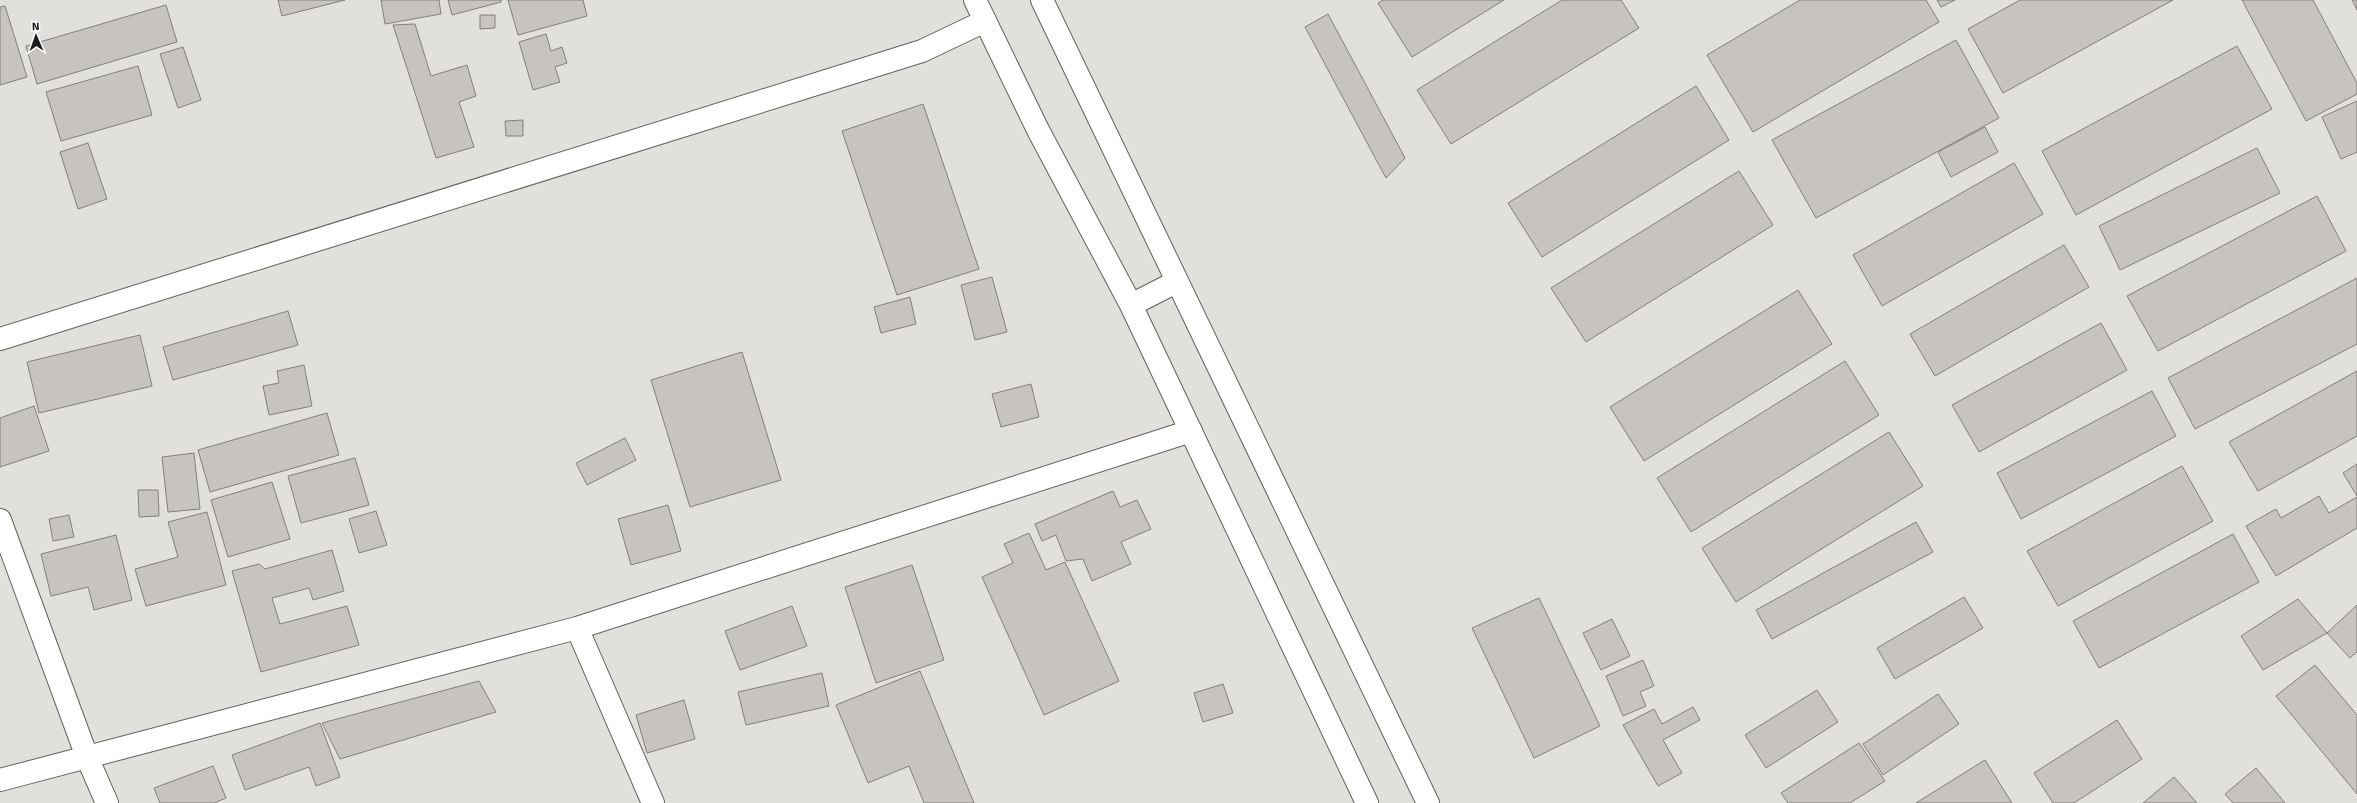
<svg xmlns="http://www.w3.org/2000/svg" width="2357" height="803" viewBox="0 0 2357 803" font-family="Signika,sans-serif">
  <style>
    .building { fill: #c6c3c1; stroke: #827f7d }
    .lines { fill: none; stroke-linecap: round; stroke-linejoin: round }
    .minor-casing { stroke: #61605d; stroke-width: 24 }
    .tertiary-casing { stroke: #61605d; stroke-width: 24 }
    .minor { stroke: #fff; stroke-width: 22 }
    .tertiary { stroke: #fff; stroke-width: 22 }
  </style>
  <rect width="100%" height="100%" fill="#e2e0dd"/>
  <!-- building -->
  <path class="building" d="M278,0H345L282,16Z
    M381,0H439L441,14L385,24Z
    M448,0H501V2L452,15Z
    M508,0H583L587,16L518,35Z
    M1383,0H1504L1412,57L1378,3Z
    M1562,0H1621L1639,28L1451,144L1417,90Z
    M1800,0H1926L1939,22L1753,132L1707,55Z
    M1937,0H1955L1941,7Z
    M2020,0H2173L2003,93L1968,29Z
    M2242,0H2313L2357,83V94L2306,121Z
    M2352,0H2357V10Z
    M166,5L177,42L37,84L26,46Z
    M5,6L27,77L0,85V7Z
    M1328,14L1405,158L1386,178L1305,27Z
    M480,15H495V28L480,29Z
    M415,24L431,76L467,65L476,96L459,102L474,147L436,158L393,25Z
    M546,34L551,51L562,47L567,63L555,67L560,82L533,90L519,42Z
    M1956,40L1999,118L1816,218L1772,140Z
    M2237,46L2272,109L2076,215L2042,151Z
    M183,47L201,100L178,108L160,54Z
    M138,66L152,115L61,141L46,92Z
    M1696,86L1729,140L1542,257L1508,203Z
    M2357,101V152L2341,159L2322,117Z
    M923,104L979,269L897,295L842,131Z
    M523,120V136H506L505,121Z
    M1985,127L1998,152L1951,177L1938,152Z
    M88,143L107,199L78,209L60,152Z
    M2257,148L2280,193L2120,270L2099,226Z
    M2014,163L2043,214L1882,306L1853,255Z
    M1739,171L1773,225L1586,342L1551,288Z
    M2317,196L2346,251L2158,351L2127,296Z
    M2064,245L2089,287L1935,376L1910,334Z
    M992,277L1007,332L975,340L961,285Z
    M2357,278V344L2195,429L2168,378Z
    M1798,290L1832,344L1644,461L1610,407Z
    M910,297L916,324L881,333L874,307Z
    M288,311L298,345L173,380L163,347Z
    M2101,323L2127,370L1979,452L1952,405Z
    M140,335L152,386L39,413L27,362Z
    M742,352L781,480L690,507L651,380Z
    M1845,361L1879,415L1691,532L1657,478Z
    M304,365L312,406L269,415L263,386L279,383L277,371Z
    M2357,371V436L2258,491L2229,442Z
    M1031,384L1039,417L1001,427L992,394Z
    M2152,391L2176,436L2021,519L1997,473Z
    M34,406L49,451L0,467V418Z
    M327,413L339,455L210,492L198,450Z
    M1889,432L1923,486L1736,602L1702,548Z
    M625,438L636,460L587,485L576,463Z
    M194,453L200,509L168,512L162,457Z
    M355,458L369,505L301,523L288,476Z
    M2357,464V496L2343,473Z
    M2182,466L2213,521L2058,606L2027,551Z
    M272,482L290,539L228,557L211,500Z
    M138,490H158L159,516L139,517Z
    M1113,491L1120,507L1137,500L1151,529L1121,542L1131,564L1092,581L1083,559L1066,561L1056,535L1042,541L1035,524Z
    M2319,496L2329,513L2357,497V528L2276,576L2246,526L2276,509L2281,518Z
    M668,505L681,551L631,565L618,519Z
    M376,511L387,545L359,553L349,519Z
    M207,512L226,585L146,606L135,569L178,557L168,522Z
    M69,515L74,537L53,541L49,519Z
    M1916,522L1933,552L1772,639L1756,610Z
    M1029,533L1046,570L1065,562L1119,681L1044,715L982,577L1013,563L1004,544Z
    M2233,534L2259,582L2099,668L2073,621Z
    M116,535L132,600L94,610L88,587L51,596L41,554Z
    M332,550L344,591L313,600L309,588L272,598L280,624L347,606L359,645L261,672L232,571L259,564L265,569Z
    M912,565L944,660L876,683L845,587Z
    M1964,597L1983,628L1895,679L1877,648Z
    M1539,598L1600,726L1534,758L1472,628Z
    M2298,599L2327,633L2263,670L2241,636Z
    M2357,605V652L2350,658L2327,633Z
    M792,606L807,646L740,670L725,631Z
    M1612,619L1630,656L1601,670L1583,633Z
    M1643,660L1654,686L1640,692L1646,706L1623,716L1606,676Z
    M2315,665L2357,715V794L2276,696Z
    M920,671L974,803H924L909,766L868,783L836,705Z
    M822,673L829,706L746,725L738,692Z
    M479,681L496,712L340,759L322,723Z
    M1223,684L1233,713L1203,722L1194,693Z
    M1817,690L1838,722L1766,768L1745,735Z
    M1938,694L1959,724L1883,775L1863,744Z
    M684,700L695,739L647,753L636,715Z
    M1693,707L1700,720L1663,740L1682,773L1658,786L1623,725L1654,709L1662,724Z
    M2117,720L2142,759L2074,803H2053L2034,773Z
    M320,723L340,777L316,786L309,767L245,790L232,755Z
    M1859,743L1885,781L1850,803H1788L1781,793Z
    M1985,760L2012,803H1916Z
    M213,766L226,798L214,803H160L154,788Z
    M2256,768L2285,803H2233L2225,794Z
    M2174,777L2197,803H2143Z"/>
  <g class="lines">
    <defs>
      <path id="minor" d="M0,339L922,51L985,21
        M0,520L87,757L107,803
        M577,628L653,803
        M0,780L577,628L1191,431"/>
      <path id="tertiary" d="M975,0L1038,130L1131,305L1367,803
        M1042,0L1428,803
        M1131,305L1176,282"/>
    </defs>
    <!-- minor casing -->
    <use href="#minor" class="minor-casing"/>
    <!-- tertiary casing -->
    <use href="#tertiary" class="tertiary-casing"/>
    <!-- minor -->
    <use href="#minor" class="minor"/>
    <!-- tertiary -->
    <use href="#tertiary" class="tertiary"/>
  </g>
  <!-- north arrow -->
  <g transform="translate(36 36) rotate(358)" stroke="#ffffff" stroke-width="3" paint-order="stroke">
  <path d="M0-3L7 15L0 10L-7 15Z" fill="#1d1d1b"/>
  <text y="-6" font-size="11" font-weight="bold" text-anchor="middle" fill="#1d1d1b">N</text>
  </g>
</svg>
